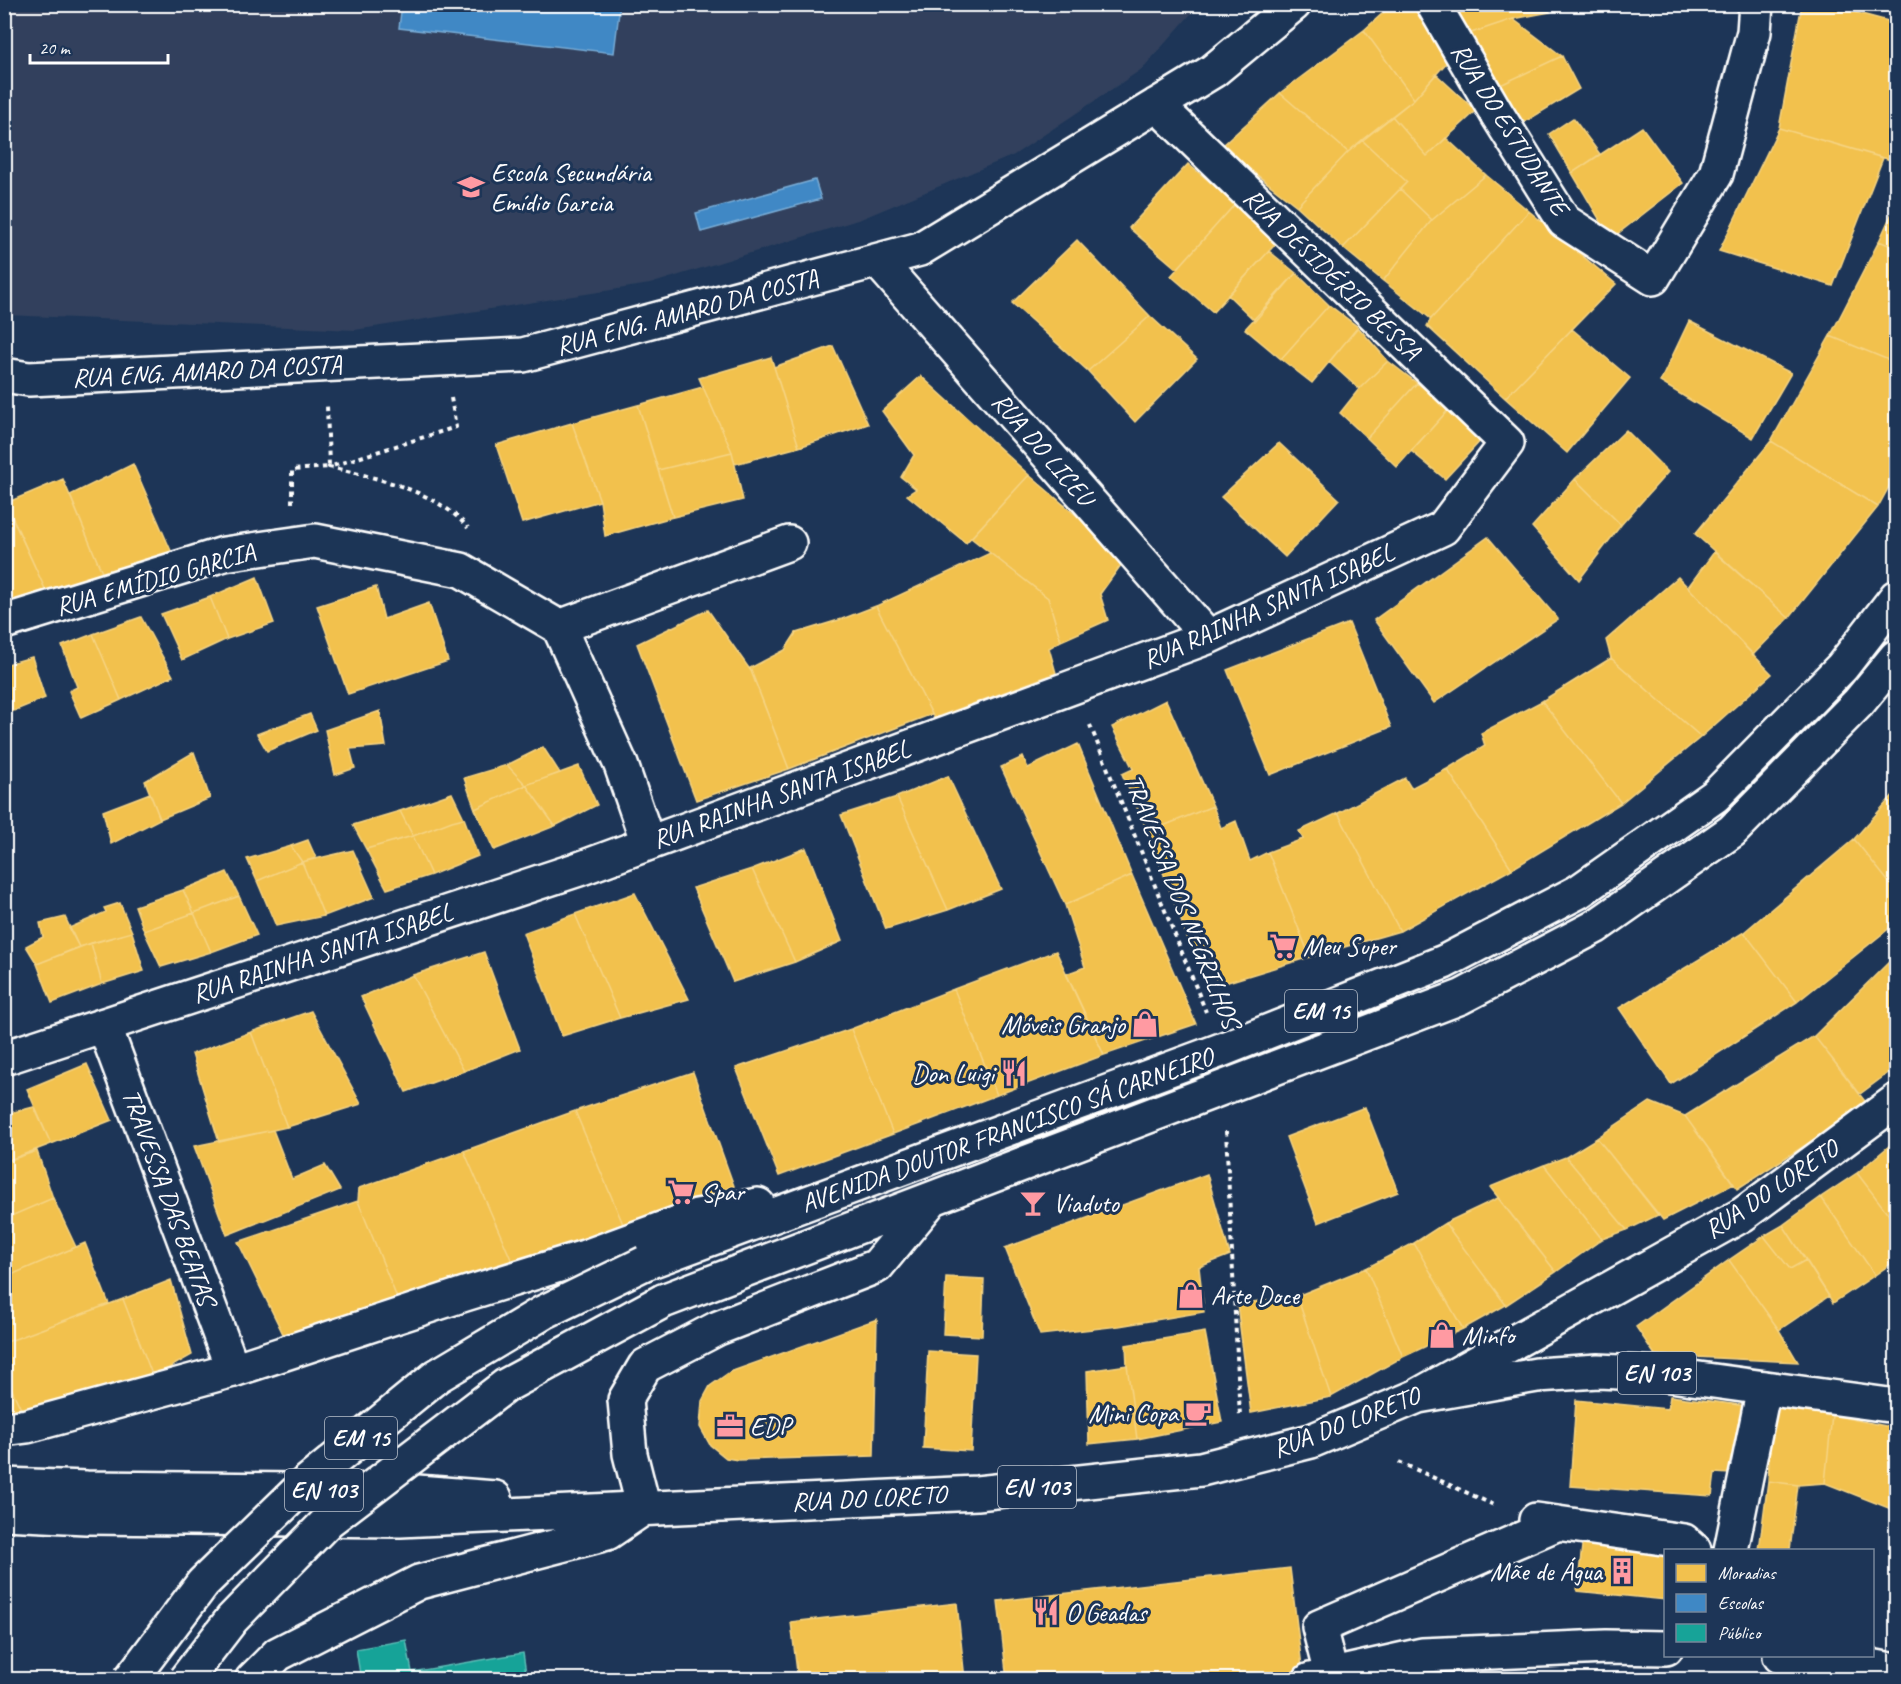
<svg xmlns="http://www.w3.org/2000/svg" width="1901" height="1684" viewBox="0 0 1901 1684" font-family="Caveat,sans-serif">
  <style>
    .built { fill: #31415d }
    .homes { fill: #f2c14e; stroke: #f6d483; stroke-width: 1.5 }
    .schools { fill: #3f88c5; stroke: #79acd6; stroke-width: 1.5 }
    .public { fill: #17a398; stroke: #5dbfb7; stroke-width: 1.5 }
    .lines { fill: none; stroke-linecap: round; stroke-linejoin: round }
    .minor-casing { stroke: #fff; stroke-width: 38 }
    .tertiary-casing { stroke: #fff; stroke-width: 38 }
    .primary-casing { stroke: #fff; stroke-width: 38 }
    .path { stroke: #fff; stroke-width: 4; stroke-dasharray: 4.5 4.5; stroke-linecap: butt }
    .minor { stroke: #1d3557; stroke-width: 33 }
    .tertiary { stroke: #1d3557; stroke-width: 33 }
    .primary { stroke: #1d3557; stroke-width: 33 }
    .primary-bridge-casing { stroke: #fff; stroke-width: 38; stroke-linecap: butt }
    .primary-bridge { stroke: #1d3557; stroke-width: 33 }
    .labels { text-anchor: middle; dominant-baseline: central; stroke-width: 6; stroke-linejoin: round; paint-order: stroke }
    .shield { fill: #1d3557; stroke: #bbc2cd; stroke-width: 1.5 }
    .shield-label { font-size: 24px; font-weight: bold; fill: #fff }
    .street-label { font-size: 26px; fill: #fff; stroke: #1d3557 }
    .poi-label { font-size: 26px; fill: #fff; stroke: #1d3557; text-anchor: start }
  </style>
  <rect width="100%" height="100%" fill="#1d3557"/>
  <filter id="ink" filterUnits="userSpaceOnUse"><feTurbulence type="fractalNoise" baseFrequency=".0167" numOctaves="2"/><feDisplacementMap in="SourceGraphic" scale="12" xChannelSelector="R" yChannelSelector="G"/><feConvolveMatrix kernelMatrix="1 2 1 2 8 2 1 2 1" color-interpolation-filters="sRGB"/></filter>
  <g filter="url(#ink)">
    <!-- built -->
    <path class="built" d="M4,5H1199L1142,69L1014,155L861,219L650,284L355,330L5,315Z"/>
    <!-- homes -->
    <path class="homes" d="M1393,4H1418L1450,59L1414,99L1364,30Z
      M1440,4H1543L1550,12L1513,19L1459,37Z
      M1802,4H1824L1896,23V114L1891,160L1779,128Z
      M1513,19L1562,56L1494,88L1459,37Z
      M1364,30L1414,99L1348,152L1280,93Z
      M1562,56L1579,89L1513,129L1494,88Z
      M1436,74L1476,111L1427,156L1392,116L1414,99Z
      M1280,93L1348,152L1297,206L1221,147Z
      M1392,116L1427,156L1446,138L1486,175L1432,220L1400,189L1407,182L1362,140Z
      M1573,118L1600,154L1572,173L1549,134Z
      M1642,127L1683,183L1611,239L1572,173Z
      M1779,128L1883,158L1833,286L1719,251Z
      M1362,140L1407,182L1343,248L1297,206L1348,152Z
      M1188,164L1236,203L1177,269L1129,228Z
      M1486,175L1529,211L1431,319L1383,281L1432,220Z
      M1400,189L1432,220L1383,281L1343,248Z
      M1236,203L1282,237L1213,312L1171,276Z
      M1896,204V248L1879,241Z
      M1529,211L1616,284L1505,398L1427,326L1431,319Z
      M1077,240L1150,316L1088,371L1012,303Z
      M1879,241L1896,248V363L1830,336Z
      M1269,251L1296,273L1255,321L1228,295Z
      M1296,273L1329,305L1281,359L1245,329Z
      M1329,305L1358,327L1312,383L1281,359Z
      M1150,316L1197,359L1135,422L1088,371Z
      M1689,321L1791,373L1753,438L1660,382Z
      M1358,327L1388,361L1359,389L1329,362Z
      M1572,329L1630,378L1567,453L1505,398Z
      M1830,336L1896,363V474L1878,507L1771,441Z
      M833,346L868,424L799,447L774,367Z
      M771,357L799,447L735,464L732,452L699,378Z
      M1388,361L1417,383L1367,438L1340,413L1359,389Z
      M921,376L1029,475L966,543L907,495L916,489L901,477L914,455L882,411Z
      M1417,383L1449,409L1397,467L1367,438Z
      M703,387L732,452L658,470L638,405Z
      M638,405L673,517L605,536L600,501L572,423Z
      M1449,409L1483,438L1445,479L1411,451Z
      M572,423L600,501L522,523L496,445Z
      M1626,430L1668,472L1621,525L1575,479Z
      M1771,441L1878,507L1789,618L1695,534Z
      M1279,443L1339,499L1285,557L1221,497Z
      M732,452L743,500L673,517L658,470Z
      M133,464L172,553L108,582L103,575L70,495Z
      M1029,475L1126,558L1100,594L1108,620L1061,641L1048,598L971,538Z
      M63,479L103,575L46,591L6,503Z
      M1575,479L1621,525L1579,580L1532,527Z
      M4,500L46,591L4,604Z
      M1488,537L1558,619L1434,703L1374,620Z
      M1714,552L1789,618L1753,655L1688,587Z
      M990,553L1048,598L1061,641L1049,648L1056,673L934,718L876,606Z
      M257,577L274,623L227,639L210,597Z
      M1678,577L1772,674L1701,737L1611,658L1606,640Z
      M376,587L384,619L429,603L448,661L348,694L317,606Z
      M210,597L227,639L182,660L161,614Z
      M876,606L932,714L789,769L750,668L785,650L796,633L842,619Z
      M708,610L751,671L789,769L696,800L637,644Z
      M141,617L173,676L121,700L93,634Z
      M1349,623L1391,727L1270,775L1227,670Z
      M93,634L121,700L81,718L69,691L77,687L62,646Z
      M32,657L45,698L4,715V665Z
      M1611,658L1701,737L1621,803L1542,701Z
      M1166,700L1213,806L1148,832L1122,774L1133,769L1112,727Z
      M1542,701L1621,803L1512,869L1447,769L1485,746L1481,733Z
      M380,711L386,746L350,749L355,768L335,775L325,730Z
      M310,714L317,730L267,751L257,734Z
      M1078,744L1132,875L1065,905L1001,767L1023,757L1028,768Z
      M543,747L560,773L526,785L507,765Z
      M194,752L210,798L160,819L145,781Z
      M507,765L526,785L475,809L464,778Z
      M579,766L597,805L555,826L526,785Z
      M1447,769L1512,869L1400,931L1338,813L1405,778L1411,788Z
      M948,776L1001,889L948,910L897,797Z
      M526,785L555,826L494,850L475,809Z
      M1896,792V891L1854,839Z
      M150,793L160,819L111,844L103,811Z
      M452,793L464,818L452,821L413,836L400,811Z
      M897,797L948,910L886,929L841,815Z
      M1213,806L1221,828L1236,821L1250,861L1268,852L1310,957L1218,985L1205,946L1193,953L1148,832Z
      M400,811L413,836L366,849L353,825Z
      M1338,813L1400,931L1310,957L1268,852L1303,839L1299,831Z
      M464,818L478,856L431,875L413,836L452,821Z
      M413,836L431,875L387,889L366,849Z
      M1854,839L1896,891V923L1797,1002L1744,932Z
      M308,840L316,858L302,862L291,846Z
      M291,846L302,862L257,881L247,859Z
      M806,848L842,941L795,962L752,869Z
      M353,850L374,897L324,916L302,862Z
      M302,862L324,916L276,926L257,881Z
      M752,869L795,962L733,982L693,888Z
      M227,872L239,896L194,913L183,890Z
      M1132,875L1196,1024L1104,1055L1066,974L1085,967L1065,905Z
      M183,890L194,913L144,931L135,906Z
      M635,893L689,999L620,1018L575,914Z
      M239,896L257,935L211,952L194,913Z
      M120,903L132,932L79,947L69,928L106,912L104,908Z
      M194,913L211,952L161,967L144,931Z
      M575,914L620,1018L562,1036L523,933Z
      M65,917L79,947L37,964L26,946L43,937L40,923Z
      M132,932L144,971L102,984L91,943Z
      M1744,932L1797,1002L1671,1084L1619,1008Z
      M91,943L102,984L52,1003L37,964Z
      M1056,951L1104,1055L997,1095L954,989Z
      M484,952L520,1049L464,1071L413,975Z
      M1896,955V1067L1860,1094L1814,1036Z
      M413,975L464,1071L406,1092L361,997Z
      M954,989L997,1095L893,1134L851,1029Z
      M311,1011L361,1104L287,1127L251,1032Z
      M851,1029L893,1134L779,1176L736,1068Z
      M251,1032L287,1127L219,1142L192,1054Z
      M1814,1036L1868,1105L1737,1189L1685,1116Z
      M87,1064L112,1120L51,1144L27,1089Z
      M693,1072L734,1186L623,1224L575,1111Z
      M1650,1102L1685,1116L1734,1184L1663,1220L1597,1138Z
      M4,1104L10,1113L34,1107L51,1144L4,1162Z
      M1365,1107L1398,1192L1318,1223L1286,1137Z
      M575,1111L623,1224L514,1266L464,1151Z
      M273,1130L292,1179L325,1165L340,1190L227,1235L194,1146Z
      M1597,1138L1658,1215L1627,1230L1566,1157Z
      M1896,1141V1155L1889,1146Z
      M1889,1146L1896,1155V1224L1857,1173Z
      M37,1151L53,1198L4,1219V1162Z
      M464,1151L514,1266L401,1308L358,1201L359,1188Z
      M1566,1157L1627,1230L1602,1239L1544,1165Z
      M1544,1165L1602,1239L1556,1272L1490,1187Z
      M1857,1173L1896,1224V1260L1875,1275L1821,1197Z
      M1207,1174L1230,1255L1199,1267L1204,1312L1119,1326L1040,1335L1005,1248Z
      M1821,1197L1875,1275L1833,1303L1783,1225Z
      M53,1198L76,1247L4,1278V1219Z
      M1498,1198L1556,1272L1506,1305L1445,1223Z
      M358,1201L401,1308L288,1344L238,1242Z
      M1445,1223L1506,1305L1463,1329L1414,1243Z
      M1783,1225L1806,1260L1790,1269L1764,1236Z
      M1764,1236L1790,1269L1806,1260L1829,1296L1779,1330L1729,1260Z
      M85,1243L109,1304L4,1343V1278Z
      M1414,1243L1463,1329L1403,1357L1366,1268Z
      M1729,1260L1779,1330L1798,1362L1655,1355L1636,1327Z
      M1366,1268L1403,1357L1331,1397L1297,1296Z
      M946,1277L984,1279L982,1336L943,1334Z
      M171,1280L192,1355L153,1377L123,1299Z
      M1297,1296L1331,1397L1251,1413L1237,1304Z
      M123,1299L153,1377L22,1411L4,1373V1343Z
      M877,1319L874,1456L738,1460L726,1458L710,1445L700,1427L702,1401L710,1386L730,1372Z
      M1205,1332L1222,1422L1137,1439L1127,1365L1126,1345Z
      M928,1351L976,1354L971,1451L923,1448Z
      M1127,1365L1137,1439L1089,1444L1087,1371Z
      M4,1373L22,1411L4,1412Z
      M1670,1396L1747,1406L1744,1475L1715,1473L1712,1496L1570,1486L1576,1400L1668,1409Z
      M1772,1407L1832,1415L1825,1483L1798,1485L1768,1481Z
      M1832,1415L1896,1428V1511L1825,1483Z
      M1768,1481L1798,1485L1790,1550H1759Z
      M1583,1537L1666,1550V1600L1577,1591Z
      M1290,1568L1303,1675L1260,1680H1007L998,1601Z
      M957,1603L965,1680H798L791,1622Z"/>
    <!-- schools -->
    <path class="schools" d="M402,4H620L614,53L399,28Z
      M815,180L821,199L701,232L696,213Z"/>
    <!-- public -->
    <path class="public" d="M406,1640L412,1672L523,1653L527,1680H361L356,1649Z"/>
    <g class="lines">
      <defs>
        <path id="minor" d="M1433,4L1497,114L1564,221L1653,278L1716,174L1754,32L1756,4
          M878,261L1208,637
          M4,375L29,379L523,355L920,249L1213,71L1294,4
          M4,622L224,554L315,541L461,570L559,627L621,765L648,843
          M559,627L789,543
          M104,1025L233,1370
          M4,1058L579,869L1208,637L1443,528L1507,443L1157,105
          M1421,1394L1742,1215L1896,1101
          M1536,1520L1684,1541L1694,1550
          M1731,1550L1764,1388
          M1331,1674L1319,1627L1558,1523"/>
        <path id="tertiary" d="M1780,1656L1850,1662L1896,1671
          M1310,1680L1422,1655L1606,1647L1666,1648"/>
        <path id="primary" d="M645,1263L1221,1050L1444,962L1578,892L1715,796L1842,667L1896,597
          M663,1301L1461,997L1595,927L1732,831L1859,702L1896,657
          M4,1429L27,1426L233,1370L465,1294L585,1257L697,1216L758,1205
          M4,1485L87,1488L404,1491L495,1498
          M644,1509L630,1454L625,1400L645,1366L718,1328L877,1266L932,1199
          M4,1513L86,1517L400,1520L977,1493L1201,1469L1311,1441L1418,1396L1537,1375L1598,1371L1663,1374L1896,1406
          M252,1680L278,1654L419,1582L607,1533L641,1510"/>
      </defs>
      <!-- minor casing -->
      <use href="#minor" class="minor-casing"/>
      <!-- tertiary casing -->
      <use href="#tertiary" class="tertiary-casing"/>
      <!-- primary casing -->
      <use href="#primary" class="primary-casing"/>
      <!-- path -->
      <path class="path" d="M451,398L456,427L329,467C374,477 438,491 468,528
        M292,503V470L329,467L327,405
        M1090,725L1206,1012
        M1226,1131L1240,1417
        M1399,1462L1494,1505"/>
      <!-- minor -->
      <use href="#minor" class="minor"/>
      <!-- tertiary -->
      <use href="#tertiary" class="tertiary"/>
      <!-- primary -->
      <use href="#primary" class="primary"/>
      <defs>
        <path id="primary-bridge" d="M130,1680L203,1583L306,1483L437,1376L544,1312L645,1263
          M185,1680L232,1619L328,1521L505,1386L663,1301"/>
      </defs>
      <!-- primary-bridge casing -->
      <use href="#primary-bridge" class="primary-bridge-casing"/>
      <!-- primary-bridge -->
      <use href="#primary-bridge" class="primary-bridge"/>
    </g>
  </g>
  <!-- icons -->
  <defs>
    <symbol id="school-bare" viewBox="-9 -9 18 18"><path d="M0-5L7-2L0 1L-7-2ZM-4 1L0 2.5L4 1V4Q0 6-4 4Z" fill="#ff9aa2" stroke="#1d3557" stroke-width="2.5" paint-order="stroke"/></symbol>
    <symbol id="supermarket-bare" viewBox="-9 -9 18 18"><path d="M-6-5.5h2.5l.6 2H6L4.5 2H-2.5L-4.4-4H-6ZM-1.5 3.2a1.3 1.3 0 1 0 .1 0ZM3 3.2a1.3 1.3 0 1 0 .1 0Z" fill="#ff9aa2" stroke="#1d3557" stroke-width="2.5" paint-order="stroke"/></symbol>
    <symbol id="shop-bare" viewBox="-9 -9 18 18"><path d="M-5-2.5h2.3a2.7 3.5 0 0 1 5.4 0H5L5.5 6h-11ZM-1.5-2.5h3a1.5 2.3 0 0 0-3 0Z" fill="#ff9aa2" stroke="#1d3557" stroke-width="2.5" paint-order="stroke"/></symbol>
    <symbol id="restaurant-bare" viewBox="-9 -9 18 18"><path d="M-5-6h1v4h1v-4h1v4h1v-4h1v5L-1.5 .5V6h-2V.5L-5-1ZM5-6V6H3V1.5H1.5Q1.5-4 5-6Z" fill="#ff9aa2" stroke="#1d3557" stroke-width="2.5" paint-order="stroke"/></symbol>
    <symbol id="bar-bare" viewBox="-9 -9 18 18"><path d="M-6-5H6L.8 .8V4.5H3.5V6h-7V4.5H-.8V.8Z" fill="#ff9aa2" stroke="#1d3557" stroke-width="2.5" paint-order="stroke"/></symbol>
    <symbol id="cafe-bare" viewBox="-9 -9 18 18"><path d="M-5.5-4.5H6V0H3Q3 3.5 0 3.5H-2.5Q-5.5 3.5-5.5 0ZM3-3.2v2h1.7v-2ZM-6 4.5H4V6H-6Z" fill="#ff9aa2" stroke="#1d3557" stroke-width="2.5" paint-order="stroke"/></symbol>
    <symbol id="office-bare" viewBox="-9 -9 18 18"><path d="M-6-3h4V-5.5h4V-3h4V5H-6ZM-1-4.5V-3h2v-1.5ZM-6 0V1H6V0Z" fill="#ff9aa2" stroke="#1d3557" stroke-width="2.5" paint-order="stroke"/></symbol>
    <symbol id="building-bare" viewBox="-9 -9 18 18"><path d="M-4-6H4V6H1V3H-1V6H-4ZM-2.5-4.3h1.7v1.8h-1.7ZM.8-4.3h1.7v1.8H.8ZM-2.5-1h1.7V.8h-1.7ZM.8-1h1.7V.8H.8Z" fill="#ff9aa2" stroke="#1d3557" stroke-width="2.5" paint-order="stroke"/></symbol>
  </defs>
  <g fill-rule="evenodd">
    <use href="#school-bare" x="452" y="168" width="38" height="38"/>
    <use href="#supermarket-bare" x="1264" y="927" width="38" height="38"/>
    <use href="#shop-bare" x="1126" y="1005" width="38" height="38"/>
    <use href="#restaurant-bare" x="995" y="1054" width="38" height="38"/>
    <use href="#supermarket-bare" x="662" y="1173" width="38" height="38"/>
    <use href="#bar-bare" x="1014" y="1184" width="38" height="38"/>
    <use href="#shop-bare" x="1172" y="1276" width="38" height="38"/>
    <use href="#shop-bare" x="1423" y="1316" width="38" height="38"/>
    <use href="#cafe-bare" x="1179" y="1394" width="38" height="38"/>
    <use href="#office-bare" x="711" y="1407" width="38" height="38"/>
    <use href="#building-bare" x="1603" y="1552" width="38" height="38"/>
    <use href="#restaurant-bare" x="1027" y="1593" width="38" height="38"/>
  </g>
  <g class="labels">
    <!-- shield labels -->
    <g class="shield">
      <rect x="1285" y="990" width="72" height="42" rx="4.5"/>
      <rect x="1618" y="1352" width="78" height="42" rx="4.5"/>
      <rect x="325" y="1417" width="72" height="42" rx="4.5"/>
      <rect x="998" y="1466" width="78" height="42" rx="4.5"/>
      <rect x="285" y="1469" width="78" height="42" rx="4.5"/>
    </g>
    <g class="shield-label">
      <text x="1321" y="1011">EM 15</text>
      <text x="1657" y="1373">EN 103</text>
      <text x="361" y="1438">EM 15</text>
      <text x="1037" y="1487">EN 103</text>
      <text x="324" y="1490">EN 103</text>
    </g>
    <!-- street labels -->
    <g class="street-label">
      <text transform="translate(1510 129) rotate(58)">RUA DO ESTUDANTE</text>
      <text transform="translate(1332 274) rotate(44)">RUA DESIDÉRIO BESSA</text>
      <text transform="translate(687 312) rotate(-15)">RUA ENG. AMARO DA COSTA</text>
      <text transform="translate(207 371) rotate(-3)">RUA ENG. AMARO DA COSTA</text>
      <text transform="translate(1043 449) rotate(49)">RUA DO LICEU</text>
      <text transform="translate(155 579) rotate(-16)">RUA EMÍDIO GARCIA</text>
      <text transform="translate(1268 606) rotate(-24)">RUA RAINHA SANTA ISABEL</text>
      <text transform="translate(781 794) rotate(-20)">RUA RAINHA SANTA ISABEL</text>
      <text transform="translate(1182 901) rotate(68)">TRAVESSA DOS NEGRILHOS</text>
      <text transform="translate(322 953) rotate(-18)">RUA RAINHA SANTA ISABEL</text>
      <text transform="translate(1007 1130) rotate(-20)">AVENIDA DOUTOR FRANCISCO SÁ CARNEIRO</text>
      <text transform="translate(1771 1189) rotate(-34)">RUA DO LORETO</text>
      <text transform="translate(169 1197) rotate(70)">TRAVESSA DAS BEATAS</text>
      <text transform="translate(1346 1422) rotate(-21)">RUA DO LORETO</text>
      <text transform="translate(869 1498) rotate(-3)">RUA DO LORETO</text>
    </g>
    <!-- poi labels -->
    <g class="poi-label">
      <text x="491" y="172">Escola Secundária<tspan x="491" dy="30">Emídio Garcia</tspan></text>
      <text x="1303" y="946">Meu Super</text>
      <text x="1125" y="1024" text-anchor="end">Móveis Granjo</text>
      <text x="994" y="1073" text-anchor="end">Don Luigi</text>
      <text x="701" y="1192">Spar</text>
      <text x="1053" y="1203">Viaduto</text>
      <text x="1211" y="1295">Arte Doce</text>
      <text x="1462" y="1335">Minfo</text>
      <text x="1178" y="1413" text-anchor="end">Mini Copa</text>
      <text x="750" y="1426">EDP</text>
      <text x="1602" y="1571" text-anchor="end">Mãe de Água</text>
      <text x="1066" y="1612">O Geadas</text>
    </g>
  </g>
  <!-- margin -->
  <rect width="1901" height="1684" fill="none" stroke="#1d3557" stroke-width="24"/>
  <rect x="12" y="12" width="1877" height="1660" fill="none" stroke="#fff" stroke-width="2" filter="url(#ink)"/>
  <!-- legend -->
  <rect x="1664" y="1549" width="210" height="108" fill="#1d3557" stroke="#77869a" stroke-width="1.5"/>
  <rect x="1676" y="1564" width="30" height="18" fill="#f2c14e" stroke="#77869a" stroke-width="1.5"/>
  <text x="1718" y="1579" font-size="18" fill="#ffffff">Moradias</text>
  <rect x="1676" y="1594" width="30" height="18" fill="#3f88c5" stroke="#77869a" stroke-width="1.5"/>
  <text x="1718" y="1609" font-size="18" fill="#ffffff">Escolas</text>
  <rect x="1676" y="1624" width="30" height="18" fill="#17a398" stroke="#77869a" stroke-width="1.5"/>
  <text x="1718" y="1639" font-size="18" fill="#ffffff">Público</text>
  <!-- scale -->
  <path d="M30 54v9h138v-9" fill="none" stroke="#ffffff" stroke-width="3"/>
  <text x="39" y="54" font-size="18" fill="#ffffff" stroke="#1d3557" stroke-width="4.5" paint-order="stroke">20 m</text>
</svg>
